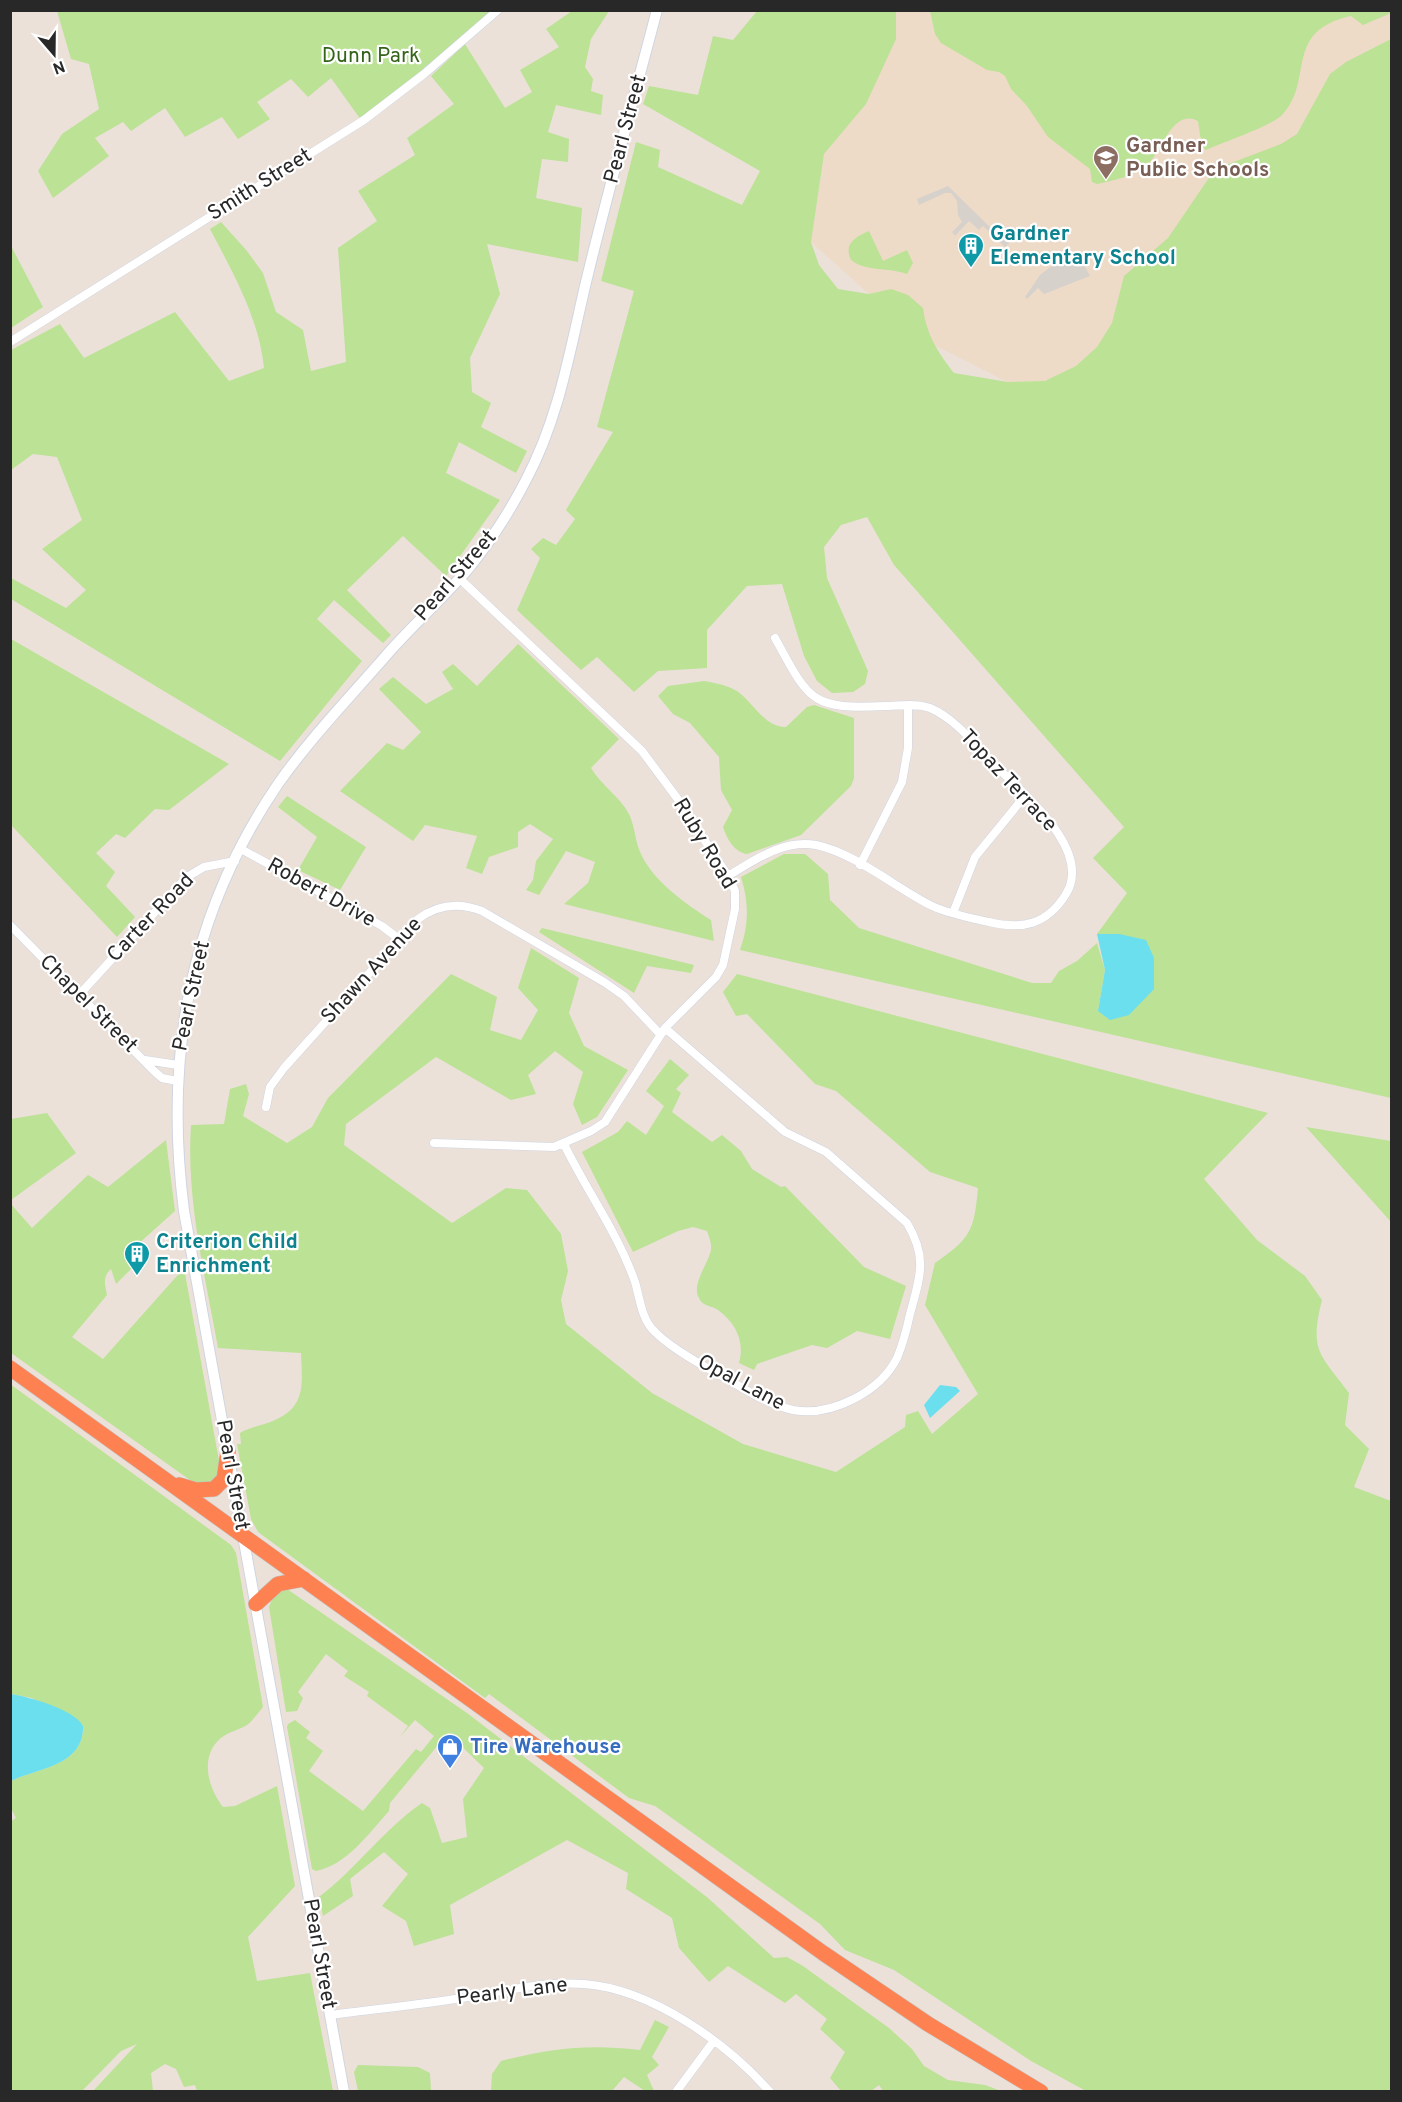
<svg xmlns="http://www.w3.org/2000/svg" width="1402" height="2102" viewBox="0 0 1402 2102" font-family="Overpass,sans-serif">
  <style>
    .education { fill: #eddbc8 }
    .green { fill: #bbe295 }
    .plaza { fill: #d7d1cc }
    .water { fill: #6bdfee }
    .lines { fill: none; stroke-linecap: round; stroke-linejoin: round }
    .street-casing { stroke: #cfd5e1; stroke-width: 9 }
    .secondary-casing { stroke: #cfd5e1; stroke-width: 12 }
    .highway-casing { stroke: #c3c3c3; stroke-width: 16 }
    .street { stroke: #fff; stroke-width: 8 }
    .secondary { stroke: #fff; stroke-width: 10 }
    .highway { stroke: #fe8251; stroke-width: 15 }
    .labels { text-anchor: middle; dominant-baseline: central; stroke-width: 4.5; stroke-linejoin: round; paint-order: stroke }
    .park-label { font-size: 21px; fill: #346419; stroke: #fff }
    .street-label { font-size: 21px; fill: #282828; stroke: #fff }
    .education-label { font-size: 21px; font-weight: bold; fill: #785e54; stroke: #fff; text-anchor: start }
    .culture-label { font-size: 21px; font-weight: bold; fill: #0d838f; stroke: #fff; text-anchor: start }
    .shop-label { font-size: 21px; font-weight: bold; fill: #366cbe; stroke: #fff; text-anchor: start }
  </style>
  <rect width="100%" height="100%" fill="#ebe1d9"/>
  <!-- education -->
  <path class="education" d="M874,11H1391V254L1039,398L934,345L869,294L811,242L824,154L866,104Z"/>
  <!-- green -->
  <path class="green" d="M1391,10V13L1363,25L1351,16C1282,31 1315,81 1282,115C1269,127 1224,142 1206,150L1202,147L1198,121C1172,107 1161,154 1146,166C1134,176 1112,181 1097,184L1092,182L1090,169L1048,137L1027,106L1011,89L1005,76L999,72L987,70L941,43L935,34L930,11Z
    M57,11H496L361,120L331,78L308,97L291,79L257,102L270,119L238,139L222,117L185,137L165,108L131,131L123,122L95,138L109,156L53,198L38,171L62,134L99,109L89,64L71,59Z
    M572,11H609L591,39L585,67L593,79L591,91L603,95L601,115L556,105L548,132L569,139L568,162L542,159L536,198L582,208L578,262L487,244L500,294L470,358L472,392L491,403L481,427L527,451L516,473L459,442L446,473L500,500L446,576L403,536L347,590L391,635L383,643L334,600L317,619L362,661L280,761L11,599V578L66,608L86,590L42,549L82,520L57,457L33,454L11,470V350L60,324L84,358L175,312L229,381L264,368C259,318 233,273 210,229L221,222L247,251L263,273L276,312L303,330L311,371L346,362L338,248L377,221L358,191L415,155L407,138L454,104L431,76L465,44L505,108L532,92L520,70L559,47L546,29Z
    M757,11H896V39L866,104L824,154L811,242L819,265L838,289L869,294L891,289L908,295L923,308C926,334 938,353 954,373L1008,382L1045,381L1076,366L1097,347L1112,323L1124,276L1168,238L1215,169L1281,144L1297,134L1330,74L1346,62L1391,39V1098L740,950C749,924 749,903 741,877L784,854H805L828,874L830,900L859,928L1032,983H1051L1059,971L1077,961L1097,943L1105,970L1098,1011L1119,934H1097L1127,893L1093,858L1124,827L894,565L867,517L841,525L824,547L827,578L868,671L865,684L853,692L832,693L817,681L804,656L782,584L747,586L707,630V668L658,671L634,692L597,657L581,670L517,610L540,558L531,549L543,538L556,545L575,519L566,510L613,432L597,427L634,291L601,281L636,142L660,150L658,167L742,205L760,171L643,104L649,86L698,95L713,36L733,40Z
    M869,231L883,261L907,250L913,263L907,274C889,267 866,272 851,260C843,243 856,237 869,231Z
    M10,244L43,307L11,328H10Z
    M11,639L229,764L169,810L155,809L125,838L116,834L96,853L115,872L106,886L135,917L117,937L11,825Z
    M518,644L619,739L591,768C601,785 619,796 629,814C635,826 635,842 641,854C654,882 686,904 711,920L714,941L564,904L588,883L595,862L566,851L539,895L526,890L533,880L536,861L553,839L530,824L518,832V847L489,857L482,874L466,868L477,836L425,825L413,841L340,791L387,743L403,750L421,732L379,689L393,677L426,704L453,689L442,672L453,664L477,686Z
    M704,681C715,683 727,685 737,691C753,702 765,728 786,727L807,707L814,705L854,718V778L851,786L801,835L747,854C734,852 727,839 723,827L732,810L721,790L719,757L690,723L673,714L658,696L668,686Z
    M287,796L366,847L340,890L298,870L317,837L278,807Z
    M542,928L694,965L691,973L647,966L634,993L539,932Z
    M531,948L579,978L569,1013L584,1046L628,1070L597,1117L582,1125L573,1104L583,1072L555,1051L528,1075L536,1094L511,1100L436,1057L346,1124L344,1145L452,1223L506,1188L527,1190L561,1234L568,1271L561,1300L566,1324L652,1393L743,1444L836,1472L905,1427L906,1415L918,1411L932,1434L978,1394L925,1305L935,1263C971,1238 974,1231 978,1188L930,1172L836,1091L815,1084L747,1014L736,1016L723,992L737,974L1268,1113L1204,1179L1257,1240L1305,1276L1322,1300C1309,1351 1320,1354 1349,1393L1345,1425L1369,1449L1354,1487L1391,1501V2091H1086L1031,2061L894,1970L845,1950L820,1924L655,1806L629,1798L489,1694L485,1698L258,1532L251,1519L237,1444H241L240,1433C251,1426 263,1426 275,1420C307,1406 302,1382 301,1353L218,1348C205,1275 186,1200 191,1125L224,1124L230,1089L246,1084L249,1094L243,1116L287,1143L312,1127L328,1098L451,974L497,997L490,1030L521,1040L538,1010L518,988Z
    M670,1059L689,1075L676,1089L681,1093L672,1112L712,1142L722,1135L741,1151L752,1169L781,1187L785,1186L864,1267L906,1286L890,1339L857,1331L827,1348L812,1345L757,1364L754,1370L739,1363C745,1342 736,1323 718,1310C711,1305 703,1307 699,1298C691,1285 708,1264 711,1250C712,1244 709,1237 707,1231L693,1227L678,1231L633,1252L582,1152L618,1132L627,1121L646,1135L664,1106L646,1091Z
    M47,1113L76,1153L11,1200V1119Z
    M1306,1127L1391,1141V1222Z
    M166,1140L175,1211L127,1254L137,1263L116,1284L111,1269C102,1277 105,1284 107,1295L72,1337L103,1359L184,1268L220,1466L215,1483L197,1485L11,1353L10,1203L32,1228L88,1175L108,1187Z
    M10,1384L231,1545L236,1553L263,1707C258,1713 253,1720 247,1725C239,1730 228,1732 221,1738C199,1756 208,1788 223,1807L235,1806L277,1786L295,1886L248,1937L257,1981L310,1973L333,2091H197L195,2085L184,2087L176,2069L165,2064L151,2073L153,2091H93L137,2044L121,2051L82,2091H11L10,1822L16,1818L11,1808V1781C38,1768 84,1766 83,1726L32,1698L11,1694Z
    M287,1589L467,1713L708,1898L774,1958L787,1957L803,1966L889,2028L912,2049L924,2066L948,2080L985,2085L1001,2091H883L879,2085L871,2091H841L830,2078L845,2052L820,2029L827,2019L796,1994L785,2003L728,1966L709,1982L679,1948L672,1918L626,1889L628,1873L567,1840L450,1905L454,1934L414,1946L406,1921L382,1906L408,1874L384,1852L350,1879L353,1896L323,1916L319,1897C356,1869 384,1829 422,1803L430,1808L442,1843L467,1837L463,1799L484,1768L448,1733L390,1803L389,1811C369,1833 347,1865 316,1871L312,1869L287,1727L288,1724L295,1720L310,1732L306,1738L323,1751L309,1771L363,1811L416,1749L421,1752L434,1736L415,1720L399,1738L408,1726L367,1696L369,1692L344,1676L348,1671L326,1654L298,1692L303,1698L297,1711L286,1712L269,1607L274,1594Z
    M655,2020L669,2027L652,2057L659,2065L647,2075L654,2091H645L624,2077L612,2091H491L492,2074L501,2061C553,2048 587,2044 640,2050Z
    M358,2065L418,2067L430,2073L431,2091H358L354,2072Z"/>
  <!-- plaza -->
  <path class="plaza" d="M948,186L1000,237L1010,242L1005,247L983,226L979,230L969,221L955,236L952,232L962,222L958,215L957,201L951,193H945L919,205L917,199Z
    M1082,261L1090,276L1044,294L1038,288L1027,299L1025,297L1040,275L1053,265L1059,262L1075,264Z"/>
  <!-- water -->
  <path class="water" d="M1097,934H1119L1146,940L1154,958V989L1129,1015L1110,1020L1098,1011L1105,970Z
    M940,1385L956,1387L960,1391L930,1418L924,1405Z
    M11,1694C29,1697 74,1709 83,1726C84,1766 38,1768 11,1781Z"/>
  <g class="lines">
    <defs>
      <path id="street" d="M10,342L364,120L424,74L498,10
        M241,849L382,926L399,939
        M860,865L902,782L908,748V705
        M728,876C755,860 783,839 816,845C855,853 896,888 932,906C949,914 970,918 989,922C1022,930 1047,925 1066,894C1094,848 1018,790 991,761C974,743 954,718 930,708C917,703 899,706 885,706C810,710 809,700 775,638
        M953,913L975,857L1024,797
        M10,925L154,1071L162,1078L177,1081
        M79,995L187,877L204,867L235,861
        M145,1060L178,1065
        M266,1107L270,1087L284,1068L418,919C438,904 459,902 482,911L604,982L624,996L660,1034
        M434,1143L554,1147L591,1131L605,1122L665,1028L716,977L723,965L735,909V891L728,876L677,798L642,751L459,578
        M564,1144C586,1190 618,1233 635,1282C640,1298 641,1319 655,1332C672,1349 705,1367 727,1379C748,1391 769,1405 793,1410C831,1417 880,1392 897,1358C903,1344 907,1328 910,1314C920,1277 928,1258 907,1223L826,1152L785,1132L665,1028
        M330,2015C374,2009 418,2005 462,1998C501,1992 544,1981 584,1984C651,1989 726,2042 770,2092
        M676,2092L713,2042"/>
      <path id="secondary" d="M344,2092L184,1211C164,1056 189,915 278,784C311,737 352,695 390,651C415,623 443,598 468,569C490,542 510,511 526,480C559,418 570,350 586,282C608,191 633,101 657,10"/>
      <path id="highway" d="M10,1368L823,1953L928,2024L1041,2092
        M179,1485L196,1490L214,1489L224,1479L228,1452
        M256,1604L278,1584L304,1579"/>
    </defs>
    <!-- street casing -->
    <use href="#street" class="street-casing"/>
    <!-- secondary casing -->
    <use href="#secondary" class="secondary-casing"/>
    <!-- highway casing -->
    <use href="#highway" class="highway-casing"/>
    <!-- street -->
    <use href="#street" class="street"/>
    <!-- secondary -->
    <use href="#secondary" class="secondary"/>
    <!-- highway -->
    <use href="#highway" class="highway"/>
  </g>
  <!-- icons -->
  <defs>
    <symbol id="school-pin" viewBox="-11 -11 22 30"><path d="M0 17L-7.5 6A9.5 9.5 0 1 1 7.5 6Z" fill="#8d6e63" stroke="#fff"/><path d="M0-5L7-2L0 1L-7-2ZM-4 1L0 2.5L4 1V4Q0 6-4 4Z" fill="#fff"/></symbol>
    <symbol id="building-pin" viewBox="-11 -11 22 30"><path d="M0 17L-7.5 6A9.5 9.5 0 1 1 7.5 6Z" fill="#0f9aa8" stroke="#fff"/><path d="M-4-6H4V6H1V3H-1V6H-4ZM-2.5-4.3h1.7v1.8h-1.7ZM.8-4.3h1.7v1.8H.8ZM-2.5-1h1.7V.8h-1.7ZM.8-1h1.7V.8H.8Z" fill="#fff"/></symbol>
    <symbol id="shop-pin" viewBox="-11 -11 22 30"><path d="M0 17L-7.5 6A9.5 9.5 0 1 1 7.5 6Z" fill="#3f7fe0" stroke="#fff"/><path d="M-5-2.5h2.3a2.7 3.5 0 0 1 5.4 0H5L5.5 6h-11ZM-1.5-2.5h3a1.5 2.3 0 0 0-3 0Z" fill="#fff"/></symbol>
  </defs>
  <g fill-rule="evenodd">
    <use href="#school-pin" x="1091" y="143" width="30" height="40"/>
    <use href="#building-pin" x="956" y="231" width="30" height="40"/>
    <use href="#building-pin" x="122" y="1239" width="30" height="40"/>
    <use href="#shop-pin" x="435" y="1732" width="30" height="40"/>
  </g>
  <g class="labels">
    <!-- park labels -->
    <g class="park-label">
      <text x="371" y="56">Dunn Park</text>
    </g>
    <!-- street labels -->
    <g class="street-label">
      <text transform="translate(626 129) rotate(-75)">Pearl Street</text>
      <text transform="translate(260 185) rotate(-32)">Smith Street</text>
      <text transform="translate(456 576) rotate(-49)">Pearl Street</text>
      <text transform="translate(1008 781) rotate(47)">Topaz Terrace</text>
      <text transform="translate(704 844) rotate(59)">Ruby Road</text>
      <text transform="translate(321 893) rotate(29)">Robert Drive</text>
      <text transform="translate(151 918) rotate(-46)">Carter Road</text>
      <text transform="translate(372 971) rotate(-47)">Shawn Avenue</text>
      <text transform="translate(192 996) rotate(-78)">Pearl Street</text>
      <text transform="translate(88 1004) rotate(45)">Chapel Street</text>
      <text transform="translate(741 1383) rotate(28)">Opal Lane</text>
      <text transform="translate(232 1475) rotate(80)">Pearl Street</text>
      <text transform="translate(319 1954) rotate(80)">Pearl Street</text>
      <text transform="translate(512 1992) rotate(-7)">Pearly Lane</text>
    </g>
    <!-- education labels -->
    <g class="education-label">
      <text x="1126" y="146">Gardner<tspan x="1126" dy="24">Public Schools</tspan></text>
    </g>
    <!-- culture labels -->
    <g class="culture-label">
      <text x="990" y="234">Gardner<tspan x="990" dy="24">Elementary School</tspan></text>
      <text x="156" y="1242">Criterion Child<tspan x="156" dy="24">Enrichment</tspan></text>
    </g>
    <!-- shop labels -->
    <g class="shop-label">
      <text x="470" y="1747">Tire Warehouse</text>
    </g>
  </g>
  <!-- border -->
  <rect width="1402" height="2102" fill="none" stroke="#282828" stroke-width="24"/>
  <!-- north arrow -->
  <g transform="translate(54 54) rotate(160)" stroke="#ffffff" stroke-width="4.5" paint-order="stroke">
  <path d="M0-4.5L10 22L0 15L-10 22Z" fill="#282828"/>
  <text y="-9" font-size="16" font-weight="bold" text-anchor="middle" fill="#282828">N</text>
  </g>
</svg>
